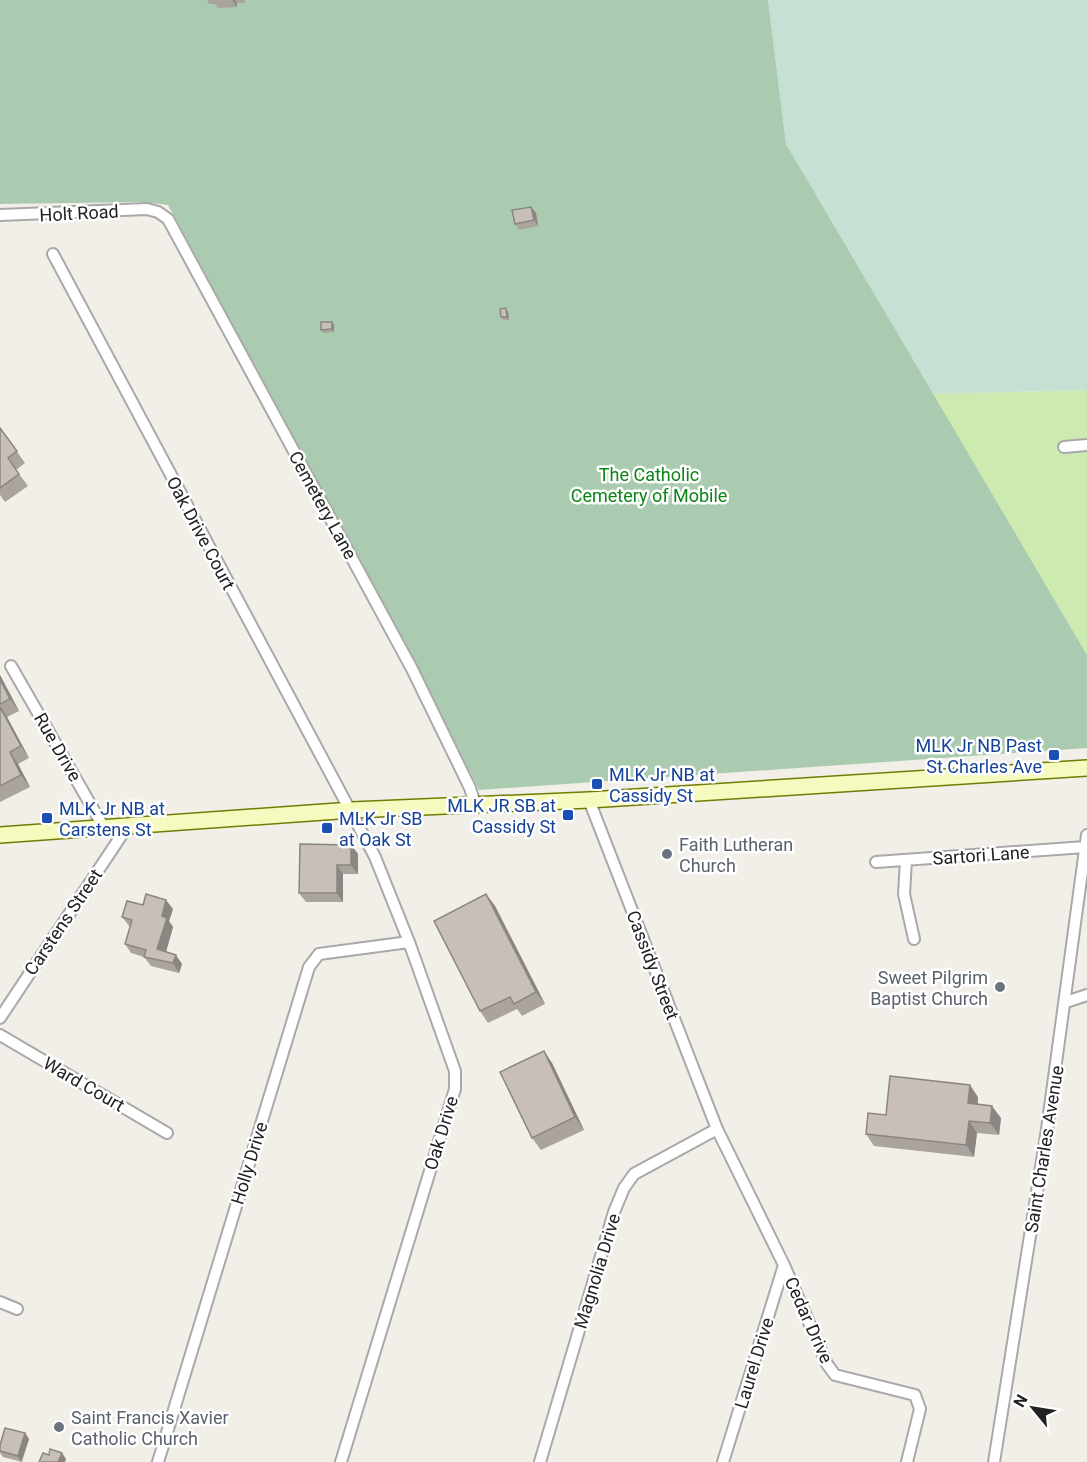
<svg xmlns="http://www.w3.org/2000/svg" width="1087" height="1462" viewBox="0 0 1087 1462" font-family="Roboto,sans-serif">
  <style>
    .grass { fill: #cdebb0 }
    .wetland { fill: #c6e0d4 }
    .cemetery { fill: #aacbaf }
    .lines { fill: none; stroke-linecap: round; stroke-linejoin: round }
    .minor-casing { stroke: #a9a9a9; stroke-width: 14 }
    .secondary-casing { stroke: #707d05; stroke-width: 18 }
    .minor { stroke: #fff; stroke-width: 10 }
    .secondary { stroke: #f7fabf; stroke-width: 15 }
    .wall { fill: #aba49e }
    .shaded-wall { fill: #8b8681 }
    .building { fill: #c7bfb8; stroke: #8b8681; stroke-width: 1.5 }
    .transit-dot { fill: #1a4fb4; stroke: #fff; stroke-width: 2 }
    .worship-dot { fill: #6b7280; stroke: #fff; stroke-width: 2 }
    .labels { text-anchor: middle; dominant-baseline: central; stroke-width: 5; stroke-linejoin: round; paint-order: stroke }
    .street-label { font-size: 18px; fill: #222; stroke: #fff }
    .park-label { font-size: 18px; fill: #0c8416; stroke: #fff }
    .transit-label { font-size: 18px; fill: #164399; stroke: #fff; text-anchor: start }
    .worship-label { font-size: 18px; fill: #5b616d; stroke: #fff; text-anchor: start }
  </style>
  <rect width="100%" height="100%" fill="#f2efe9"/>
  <!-- grass -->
  <path class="grass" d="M1087,390V655L933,394Z"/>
  <!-- wetland -->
  <path class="wetland" d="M768,0H1087V390L933,394L786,144Z"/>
  <!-- cemetery -->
  <path class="cemetery" d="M0,0H768L786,144L1087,655V748L479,790L413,659L168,205L143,202L0,204Z"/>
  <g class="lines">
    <defs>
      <path id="minor" d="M0,215L147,209L158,212L168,219L412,669L470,788L475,804
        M53,254L375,857L409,942L455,1071V1089L341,1462
        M1064,447L1087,445
        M11,666L104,828
        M589,800L717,1129L784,1265L827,1364L835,1375L915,1395L920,1409L907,1462
        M906,860L904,894L914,939
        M876,862L1085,847
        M1066,1002L1087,995
        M0,1018L127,827
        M0,1035L167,1133
        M0,1302L17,1309
        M158,1462L309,967L319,954L409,942
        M540,1462L614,1212L624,1188L634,1174L717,1129
        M723,1462L784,1265
        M994,1462L1047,1129L1087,835"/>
      <path id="secondary" d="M0,835L352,810L589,800L1087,768"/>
    </defs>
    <!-- minor casing -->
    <use href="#minor" class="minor-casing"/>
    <!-- secondary casing -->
    <use href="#secondary" class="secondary-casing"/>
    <!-- minor -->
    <use href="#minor" class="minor"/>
    <!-- secondary -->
    <use href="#secondary" class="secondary"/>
  </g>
  <!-- wall -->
  <path class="wall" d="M207,0H245V3H237V7L218,8L215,4H209Z
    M531,207L536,213L538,226L519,230L515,224Z
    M508,312L509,320H503L501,317Z
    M332,322L334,325V332L323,333L321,330Z
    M0,428L25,463L16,470L28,486L5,502L0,495Z
    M0,675L19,711L7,717L29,758L18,764L30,787L0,802Z
    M351,845L358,854V874H343V902H306L299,893Z
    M486,894L495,906L545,1004L522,1016L517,1009L488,1023L480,1011Z
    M143,905L173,909L169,921L173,927L166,952L182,964L179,973L151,966L144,957L131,953L125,944L130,927L122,917Z
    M544,1051L552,1063L584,1130L541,1150L532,1138Z
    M978,1097V1104L1001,1118L999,1135L977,1133L974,1157L874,1146L866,1134Z
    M25,1433L29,1439L22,1462L3,1457L0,1453V1445Z"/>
  <!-- shaded-wall -->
  <path class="shaded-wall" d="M232,0H235L237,3V7Z
    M531,207L536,213L538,226L534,220Z
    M506,308L508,312L509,320L507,317Z
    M332,322L334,325V332L332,329Z
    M0,675L19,711L10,699L0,679Z
    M0,706L7,717L29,758L21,746Z
    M10,752L18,764L30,787L21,775Z
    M351,845L358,854V874L351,865Z
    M337,865L343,874V902L337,893Z
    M486,894L495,906L545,1004L536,992Z
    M166,900L173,909L169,921L173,927L164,959L157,949L162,916Z
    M176,955L182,964L179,973L173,963Z
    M544,1051L552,1063L584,1130L575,1117Z
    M970,1085L978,1097L976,1115L968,1103Z
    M992,1106L1001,1118L999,1135L990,1123Z
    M969,1121L977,1133L974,1157L966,1145Z
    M25,1433L29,1439L21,1462L18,1456Z
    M62,1453L66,1459L65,1462H58Z"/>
  <!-- building -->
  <path class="building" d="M531,207L534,220L515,224L512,210Z
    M506,308L507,317H501L500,309Z
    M321,322H332V329L321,330Z
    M0,428L17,451L8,458L19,474L0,488Z
    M0,679L10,699L0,704Z
    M0,707L21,746L10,752L21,775L0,786Z
    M300,844L351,845V865H337V893H299Z
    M146,894L166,900L162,916L167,918L157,949L176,955L173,963L144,957L146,950L125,944L132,920L122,917L127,901L143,905Z
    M486,894L536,992L514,1004L510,997L480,1011L434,921Z
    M544,1051L575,1117L532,1138L500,1072Z
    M890,1076L970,1085L968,1103L992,1106L990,1123L969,1121L966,1145L866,1134L868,1113L886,1115Z
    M5,1428L25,1433L18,1456L0,1451V1445Z
    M50,1449L62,1453L58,1462H39L43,1453L49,1455Z"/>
  <!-- markers -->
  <g class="transit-dot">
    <rect x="1048" y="749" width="12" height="12" rx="3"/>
    <rect x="591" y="778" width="12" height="12" rx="3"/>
    <rect x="562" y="809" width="12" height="12" rx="3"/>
    <rect x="41" y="812" width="12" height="12" rx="3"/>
    <rect x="321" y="822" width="12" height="12" rx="3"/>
  </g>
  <g class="worship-dot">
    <circle cx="667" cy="854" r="6"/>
    <circle cx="1000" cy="987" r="6"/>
    <circle cx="59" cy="1427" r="6"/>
  </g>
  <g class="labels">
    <!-- street labels -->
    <g class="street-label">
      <text transform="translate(79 213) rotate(-3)">Holt Road</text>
      <text transform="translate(323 505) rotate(61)">Cemetery Lane</text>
      <text transform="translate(201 533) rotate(62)">Oak Drive Court</text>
      <text transform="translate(58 747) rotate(60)">Rue Drive</text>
      <text transform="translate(981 855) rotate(-4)">Sartori Lane</text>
      <text transform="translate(63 922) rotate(-56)">Carstens Street</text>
      <text transform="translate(653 965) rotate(69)">Cassidy Street</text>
      <text transform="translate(84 1084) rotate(30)">Ward Court</text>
      <text transform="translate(441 1133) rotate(-73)">Oak Drive</text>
      <text transform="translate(1044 1149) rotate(-81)">Saint Charles Avenue</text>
      <text transform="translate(249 1163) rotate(-73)">Holly Drive</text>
      <text transform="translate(597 1271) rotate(-73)">Magnolia Drive</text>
      <text transform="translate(809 1320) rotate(66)">Cedar Drive</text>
      <text transform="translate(754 1363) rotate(-73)">Laurel Drive</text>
    </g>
    <!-- park labels -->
    <g class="park-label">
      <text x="649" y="474">The Catholic<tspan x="649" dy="21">Cemetery of Mobile</tspan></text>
    </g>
    <!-- transit labels -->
    <g class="transit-label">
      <text x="1042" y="745" text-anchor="end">MLK Jr NB Past<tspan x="1042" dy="21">St Charles Ave</tspan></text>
      <text x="609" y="774">MLK Jr NB at<tspan x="609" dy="21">Cassidy St</tspan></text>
      <text x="556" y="805" text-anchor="end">MLK JR SB at<tspan x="556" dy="21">Cassidy St</tspan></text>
      <text x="59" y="808">MLK Jr NB at<tspan x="59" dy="21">Carstens St</tspan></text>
      <text x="339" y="818">MLK Jr SB<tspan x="339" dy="21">at Oak St</tspan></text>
    </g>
    <!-- worship labels -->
    <g class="worship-label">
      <text x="679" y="844">Faith Lutheran<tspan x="679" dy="21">Church</tspan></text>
      <text x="988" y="977" text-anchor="end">Sweet Pilgrim<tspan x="988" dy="21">Baptist Church</tspan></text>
      <text x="71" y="1417">Saint Francis Xavier<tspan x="71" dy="21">Catholic Church</tspan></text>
    </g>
  </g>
  <!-- north arrow -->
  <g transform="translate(1033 1408) rotate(300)" stroke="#ffffff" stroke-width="4.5" paint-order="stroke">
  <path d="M0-4.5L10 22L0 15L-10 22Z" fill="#222222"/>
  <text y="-9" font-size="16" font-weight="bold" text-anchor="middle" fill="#222222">N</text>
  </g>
</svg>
